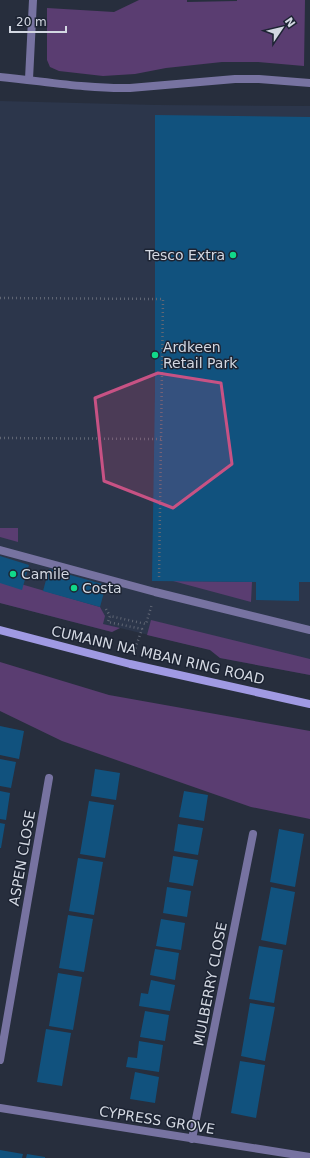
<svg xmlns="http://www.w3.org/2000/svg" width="310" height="1158" viewBox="0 0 310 1158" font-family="'DejaVu Sans',sans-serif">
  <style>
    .built { fill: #2c364b }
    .green { fill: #5a3d71 }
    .building { fill: #11527e }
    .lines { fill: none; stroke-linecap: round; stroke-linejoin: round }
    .path { stroke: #606674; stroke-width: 2.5; stroke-dasharray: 1 3; stroke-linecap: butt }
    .service { stroke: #7773a1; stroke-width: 8 }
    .minor { stroke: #7773a1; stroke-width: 8 }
    .secondary { stroke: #a09ae3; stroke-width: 8 }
    .marked { fill: #c75284; fill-opacity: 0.2; stroke: #c75284; stroke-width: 3; stroke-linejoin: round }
    .poi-dot { fill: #11d98a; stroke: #1d2433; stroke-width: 1.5 }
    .labels { text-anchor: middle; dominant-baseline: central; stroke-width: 3; stroke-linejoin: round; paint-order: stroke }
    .poi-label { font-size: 14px; fill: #d3d8e2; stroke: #1d2433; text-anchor: start }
    .street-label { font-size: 14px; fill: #d3d8e2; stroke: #1d2433 }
  </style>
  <rect width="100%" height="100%" fill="#272e3d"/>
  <!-- built -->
  <path class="built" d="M0,101L156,105L310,106V675L220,658L210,650L120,628L112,632L0,603Z"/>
  <!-- green -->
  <path class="green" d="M139,0H187V2L237,1V0H305L304,66L258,62H222L166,68L135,74L103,76L59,71L50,67L47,60V8L114,12Z
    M0,528H18V542L0,537Z
    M0,578L100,607L105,616L103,624L120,628L112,632L0,603Z
    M173,581L252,582L251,602Z
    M151,620L310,659V675L220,658L210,650L147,635Z
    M0,662L109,695L310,731V819L251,807L62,741L0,711Z"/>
  <!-- building -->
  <path class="building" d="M155,115L310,117V582H299V601L256,600V582L152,581L155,392Z
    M0,556L29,565L22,590L0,583Z
    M49,569L106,585L100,607L43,591Z
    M0,726L24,731L19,759L0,755Z
    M0,759L16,762L11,788L0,786Z
    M95,769L120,773L116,800L91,796Z
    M0,791L10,793L6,820L0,819Z
    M184,791L208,795L204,821L179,817Z
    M89,801L114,805L105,858L80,854Z
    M0,823L5,824L1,848H0Z
    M178,824L203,828L198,855L174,851Z
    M279,829L304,834L295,887L270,882Z
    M173,856L198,860L193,886L169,882Z
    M78,858L103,862L94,915L69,911Z
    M167,887L191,891L187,917L163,913Z
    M271,887L295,892L286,945L261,940Z
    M68,915L93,919L84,972L59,968Z
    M161,919L185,923L181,950L156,946Z
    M259,946L283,950L274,1003L249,999Z
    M155,949L179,953L175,980L150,975Z
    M58,973L82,977L73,1030L49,1026Z
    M151,980L175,985L170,1011L139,1006L141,993L148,994Z
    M250,1003L275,1007L265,1061L241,1056Z
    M145,1011L169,1015L165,1041L140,1037Z
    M46,1029L71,1033L62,1086L37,1082Z
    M139,1041L163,1045L159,1072L126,1067L128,1057L137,1058Z
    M240,1061L265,1065L256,1118L231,1113Z
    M135,1072L159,1077L155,1103L130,1099Z
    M0,1150L23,1154L22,1158H0Z
    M27,1154L45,1157V1158H26Z"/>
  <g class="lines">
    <!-- path -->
    <path class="path" d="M0,298L163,299L159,580
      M0,438L161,439
      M106,609L110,616
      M134,652L142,629L108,622L110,616L146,624L152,604"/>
    <!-- service -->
    <path class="service" d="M0,550L155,592L310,630"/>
    <!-- minor -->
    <path class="minor" d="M0,77C43,81 87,89 130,88L235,79H259L310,83
      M29,79L33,0
      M0,1060L49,778
      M0,1108L310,1157
      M192,1139L253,834"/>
    <!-- secondary -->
    <path class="secondary" d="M0,630L130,664L310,704"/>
  </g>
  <!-- marked area -->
  <path class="marked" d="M158,373L221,383L232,464L173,508L104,481L95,398Z"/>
  <!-- markers -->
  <g class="poi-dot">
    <circle cx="233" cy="255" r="4"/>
    <circle cx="155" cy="355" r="4"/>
    <circle cx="13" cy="574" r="4"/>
    <circle cx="74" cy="588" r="4"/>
  </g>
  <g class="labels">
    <!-- poi labels -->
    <g class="poi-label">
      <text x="225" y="255" text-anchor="end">Tesco Extra</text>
      <text x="163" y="347">Ardkeen<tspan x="163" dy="16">Retail Park</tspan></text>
      <text x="21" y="574">Camile</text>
      <text x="82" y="588">Costa</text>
    </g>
    <!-- street labels -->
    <g class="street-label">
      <text transform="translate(158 655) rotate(13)">CUMANN NA MBAN RING ROAD</text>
      <text transform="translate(22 858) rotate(-80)">ASPEN CLOSE</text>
      <text transform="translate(210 984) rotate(-79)">MULBERRY CLOSE</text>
      <text transform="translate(157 1120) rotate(9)">CYPRESS GROVE</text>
    </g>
  </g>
  <!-- north arrow -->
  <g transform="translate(282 28) rotate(55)" stroke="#1d2433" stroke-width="3" paint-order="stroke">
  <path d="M0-3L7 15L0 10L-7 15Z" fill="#d3d8e2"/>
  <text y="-6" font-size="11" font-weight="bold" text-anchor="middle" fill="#d3d8e2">N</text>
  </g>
  <!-- scale -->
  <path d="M10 26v6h56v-6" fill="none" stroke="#d3d8e2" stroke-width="2"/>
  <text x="16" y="26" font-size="12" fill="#d3d8e2" stroke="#1d2433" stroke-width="3" paint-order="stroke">20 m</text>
</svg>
